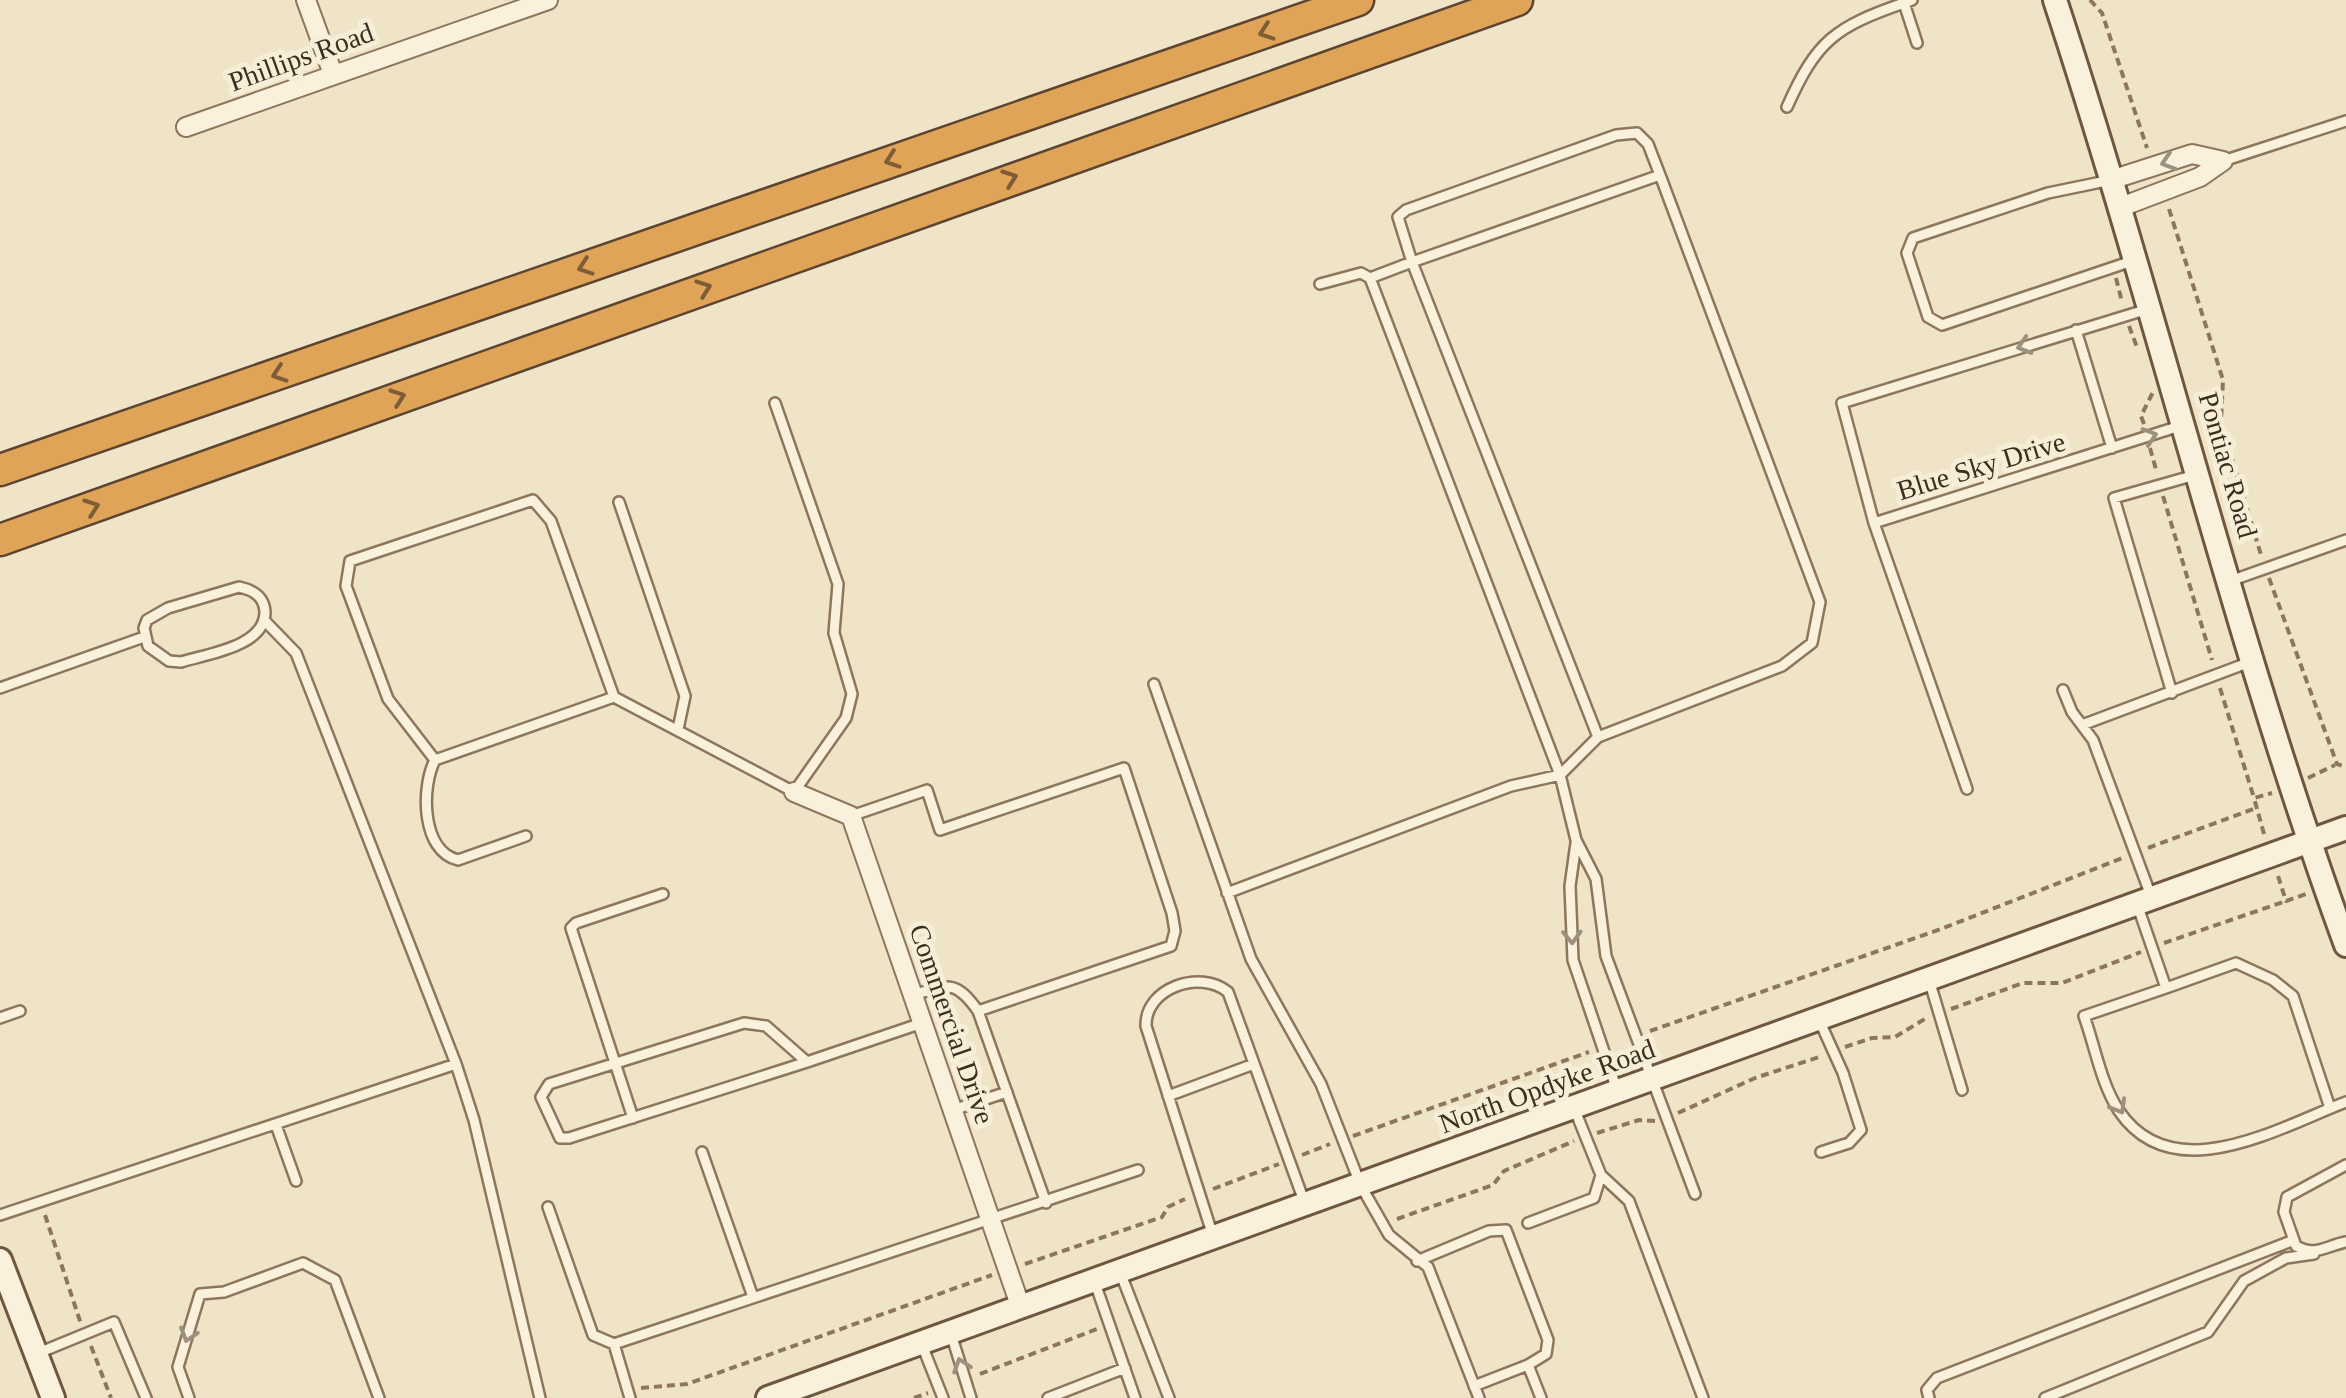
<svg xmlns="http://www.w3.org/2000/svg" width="2346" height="1398" viewBox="0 0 2346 1398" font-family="Georgia,serif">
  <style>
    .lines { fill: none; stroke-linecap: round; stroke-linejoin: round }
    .lane-casing { stroke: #8d765c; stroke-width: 14 }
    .street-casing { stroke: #8d765c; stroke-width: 22 }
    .secondary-casing { stroke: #6f573f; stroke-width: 28 }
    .highway-casing { stroke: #5b4430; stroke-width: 35 }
    .path { stroke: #8d765c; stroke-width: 4; stroke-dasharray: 8 5; stroke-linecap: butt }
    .lane { stroke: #faf1dc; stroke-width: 9 }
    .street { stroke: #faf1dc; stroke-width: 18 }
    .secondary { stroke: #faf1dc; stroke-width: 22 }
    .highway { stroke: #e0a458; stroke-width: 30 }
    .oneway { stroke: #7e5d36 }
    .oneway2 { stroke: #9c907e }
    .labels { text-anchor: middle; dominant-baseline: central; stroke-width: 10; stroke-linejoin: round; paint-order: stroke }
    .street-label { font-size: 28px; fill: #3d2e20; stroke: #f7eed8 }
  </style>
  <rect width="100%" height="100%" fill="#f0e4c8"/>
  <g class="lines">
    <defs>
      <path id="lane" d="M1912,0L1904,3L1917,43
        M1787,107C1817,40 1835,27 1904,3
        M2223,161L2346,121
        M2111,180L2048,193L1913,238L1907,253L1928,317L1942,325L2132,261
        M1320,284L1361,273L1370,278L1560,775L1576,840L1596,879L1606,956L1695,1194
        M2148,309L1842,403L1874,523L2183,425
        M2076,330L2112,448
        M619,502L685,696L678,729
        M1874,523L1967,789
        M2230,581L2346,540
        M239,587C253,590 264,596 265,612C265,647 206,654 181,662L169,661L148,646L144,628L147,620L168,608Z
        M264,620L296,653L456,1064L474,1120L540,1398
        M1154,684L1251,959L1321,1084L1361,1186L1389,1235L1428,1267L1479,1398
        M0,688L144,637
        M2063,690L2072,712L2093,740L2151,896
        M2172,693L2114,498L2195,475
        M614,697L435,760L388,699L346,586L350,561L533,500L551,521L614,697L794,792L846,718L852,694L834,633L838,584L775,403
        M2082,725L2250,662
        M1598,737L1782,666L1812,643L1820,602L1660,175L1412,262L1398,217L1406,210L1616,135L1637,133L1648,144L1660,175
        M435,760C421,787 421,851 458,860L526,836
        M851,816L927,790L940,830L1124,768L1172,913L1175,931L1171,946L978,1011
        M1576,843L1570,886L1573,960L1617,1090
        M1227,893L1511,786L1560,775L1598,737L1412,262L1370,278
        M2138,907L2166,988L2236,963L2273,980L2293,996L2330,1108
        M1930,983L1962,1090
        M2166,988L2084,1016C2095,1046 2101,1084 2119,1111C2173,1191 2280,1127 2346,1102
        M913,995C948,985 955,979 978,1011L1046,1203
        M0,1018L20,1011
        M1820,1022L1843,1073L1861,1130L1849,1143L1821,1152
        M807,1062L569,1138H560L541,1097L549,1084L744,1023L766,1026L807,1062L922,1023
        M1168,1096L1254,1064
        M1574,1108L1601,1175L1629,1201L1703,1398
        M953,1110L1007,1092
        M633,1118L571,928L576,923L663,894
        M276,1125L296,1181
        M702,1152L753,1297
        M2346,1165L2287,1197L2284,1212L2296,1246C2316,1257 2325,1246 2346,1242
        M548,1207L593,1335L614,1344L1138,1170
        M0,1215L456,1064
        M1528,1223L1594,1198L1601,1175
        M1213,1236L1146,1026C1145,988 1200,969 1228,992L1304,1201
        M1417,1261L1489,1231L1506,1230L1548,1340L1546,1354L1528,1365L1541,1398
        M1120,1272L1169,1398
        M1095,1283L1135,1398
        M951,1334L971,1398
        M614,1344L630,1398
        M922,1345L943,1398
        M36,1354L114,1322L146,1398
        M1474,1386L1528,1365
        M189,1398L178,1367L200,1294L224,1292L303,1263L335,1280L379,1398
        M1048,1398L1125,1368
        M1929,1398L1927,1390L1937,1378L2294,1240
        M2045,1398L2208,1332L2244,1281L2286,1258L2314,1254"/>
      <path id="street" d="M306,0L333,74
        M186,127L548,0
        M2114,179L2192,154L2223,161
        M2121,207L2200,177L2223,161
        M794,792L851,816L1021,1308"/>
      <path id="secondary" d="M2055,0C2158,313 2233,636 2346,945
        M0,1260L53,1398
        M768,1398L2346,828"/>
      <path id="highway" d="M0,470L1358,0
        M0,540L1517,0"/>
    </defs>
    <!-- lane casing -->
    <use href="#lane" class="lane-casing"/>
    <!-- street casing -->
    <use href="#street" class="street-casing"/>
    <!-- secondary casing -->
    <use href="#secondary" class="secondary-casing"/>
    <!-- highway casing -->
    <use href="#highway" class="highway-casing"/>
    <!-- path -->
    <path class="path" d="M2090,0L2102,13L2147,148
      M2169,209L2223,380L2221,422L2261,555
      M2116,278L2122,302
      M2129,326L2138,350
      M2144,424L2141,416L2153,392
      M2150,448L2157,473
      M2163,496L2212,660
      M2269,578L2337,764L2346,767
      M2220,688L2254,798
      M2308,778L2335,765
      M2264,834L2254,798L2272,793
      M2148,848L2256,808
      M2278,876L2286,901L2309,893
      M2164,943L2286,901
      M1951,1009L2023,983H2062L2141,952
      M1650,1031L1941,929L2125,857
      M1845,1047L1872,1038L1895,1037L1928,1017
      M1678,1113L1755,1078L1822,1056
      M1597,1133L1639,1120L1655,1121
      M1353,1136L1589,1052
      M1302,1155L1330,1144
      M1213,1189L1279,1164
      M45,1215L81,1324
      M1397,1219L1493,1185L1504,1171L1574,1141
      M1025,1264L1162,1217L1168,1207L1185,1199
      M91,1346L111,1398
      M980,1374L1097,1329
      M641,1388L687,1384L992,1275
      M914,1398L928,1393"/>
    <!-- lane -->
    <use href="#lane" class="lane"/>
    <!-- street -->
    <use href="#street" class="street"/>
    <!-- secondary -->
    <use href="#secondary" class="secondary"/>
    <!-- highway -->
    <use href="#highway" class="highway"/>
  </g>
  <!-- one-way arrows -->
  <defs><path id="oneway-chevron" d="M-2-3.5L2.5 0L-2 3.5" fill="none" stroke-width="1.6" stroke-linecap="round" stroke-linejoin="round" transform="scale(2.5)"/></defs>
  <g class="oneway">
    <use href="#oneway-chevron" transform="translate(1266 32) rotate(161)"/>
    <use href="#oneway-chevron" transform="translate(892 160) rotate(161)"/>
    <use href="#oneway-chevron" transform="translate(1010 178) rotate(-20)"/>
    <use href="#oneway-chevron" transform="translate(585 267) rotate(161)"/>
    <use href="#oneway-chevron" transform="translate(704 288) rotate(-20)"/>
    <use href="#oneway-chevron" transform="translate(279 374) rotate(161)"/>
    <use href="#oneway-chevron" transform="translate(398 397) rotate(-20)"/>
    <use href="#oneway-chevron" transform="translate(92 507) rotate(-20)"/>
  </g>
  <g class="oneway2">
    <use href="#oneway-chevron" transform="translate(2168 162) rotate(162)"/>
    <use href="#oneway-chevron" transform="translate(2024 346) rotate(163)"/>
    <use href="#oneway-chevron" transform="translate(2150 436) rotate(-18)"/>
    <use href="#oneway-chevron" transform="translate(1572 937) rotate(88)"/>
    <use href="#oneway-chevron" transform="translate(2119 1107) rotate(60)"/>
    <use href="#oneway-chevron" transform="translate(188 1335) rotate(107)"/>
    <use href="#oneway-chevron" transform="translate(961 1365) rotate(-108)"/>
  </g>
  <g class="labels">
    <!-- street labels -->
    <g class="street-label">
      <text transform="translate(301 57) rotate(-20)">Phillips Road</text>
      <text transform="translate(2228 465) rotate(74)">Pontiac Road</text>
      <text transform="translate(1981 466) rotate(-17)">Blue Sky Drive</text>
      <text transform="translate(952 1024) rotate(71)">Commercial Drive</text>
      <text transform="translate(1547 1086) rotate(-20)">North Opdyke Road</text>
    </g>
  </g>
</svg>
